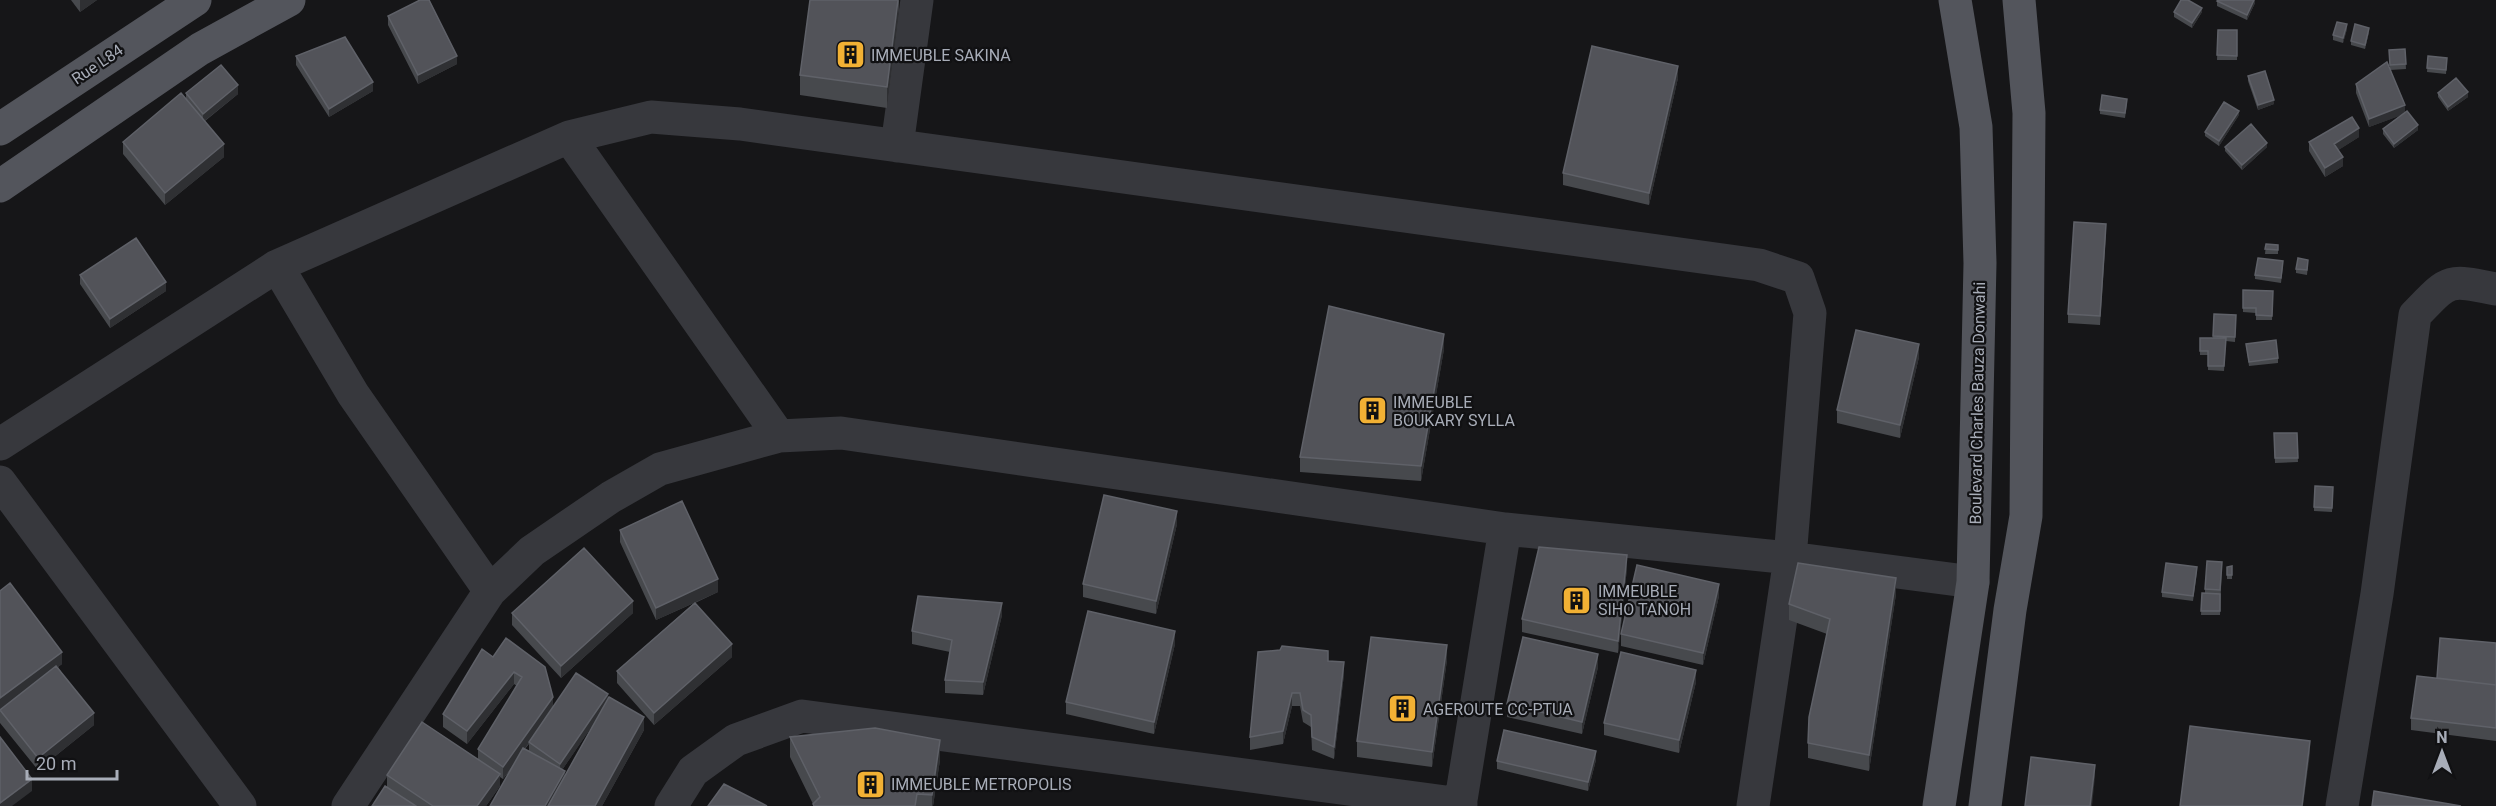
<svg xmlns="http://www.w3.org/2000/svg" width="2496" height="806" viewBox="0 0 2496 806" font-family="Roboto,sans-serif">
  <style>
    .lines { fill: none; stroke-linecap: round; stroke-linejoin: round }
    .minor { stroke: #37383d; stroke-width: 33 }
    .major { stroke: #53555c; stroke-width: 33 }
    .wall { fill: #47494d; fill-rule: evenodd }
    .shaded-wall { fill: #2f3033 }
    .building { fill: #525359; stroke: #5f6168; stroke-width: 1.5 }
    .labels { text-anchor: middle; stroke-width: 4.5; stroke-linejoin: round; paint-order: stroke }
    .poi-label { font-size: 16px; fill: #a8adb8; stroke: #111113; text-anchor: start }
    .street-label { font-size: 16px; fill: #a8adb8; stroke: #111113 }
  </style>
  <rect width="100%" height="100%" fill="#161618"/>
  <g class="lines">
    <path class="minor" d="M569,137L779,436
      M897,146L917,0
      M277,266L353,394L490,591
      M0,444L277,266L569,137L651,117L740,124L1759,265L1798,278L1810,313L1790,558L1753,806
      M0,482L240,806
      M348,806L490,591L532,551L611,497L660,469L779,436L841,433L1505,529L1790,558L1973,582
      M671,806L693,771L736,740L802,716L1461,804
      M1460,806L1505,529
      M2342,806L2377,594L2415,315C2450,279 2446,279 2496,289"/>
    <path class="major" d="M0,129L195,0
      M0,186L200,49L289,0
      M1939,806L1973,582L1980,263L1976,127L1955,0
      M1985,806L2010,610L2026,516L2029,113L2019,0"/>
  </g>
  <path class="wall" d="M71,0H97L80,12Z
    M899,0V14L887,108L800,95V75Z
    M2255,0V3L2247,20L2217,6V1Z
    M2174,12H2202L2192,28L2174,17Z
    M388,16L457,64L418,84L388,25Z
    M2347,29L2343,43L2333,40V35Z
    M2218,30H2237V60H2217Z
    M2369,32L2365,49L2351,45V41Z
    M2405,49L2406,69L2390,70L2405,112L2418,130L2394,148L2383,134V129L2401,115L2369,127L2356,93V84L2390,68L2389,50Z
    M296,56L373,91L329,117L296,65Z
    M2428,56L2447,58L2446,74L2427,72Z
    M2248,76L2274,104L2258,110L2248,81Z
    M1678,78L1649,205L1563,185V173Z
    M186,93L238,94L205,121L224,157L165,205L123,154V142L186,99Z
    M2438,93L2468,97L2448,111L2438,97Z
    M2127,103L2125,118L2100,114V110Z
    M2239,115L2219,146L2205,136V132Z
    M2359,137L2338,150L2343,166L2325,177L2309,151V142Z
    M2225,147H2267L2242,170L2225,151Z
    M2106,233L2100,325L2068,323V314Z
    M2266,244L2278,245V254H2265Z
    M2308,264L2307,275L2296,273V269Z
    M2283,266L2281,283L2255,279V275Z
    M80,275L166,291L110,328L80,284Z
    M2243,290L2273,291L2272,320H2256V313L2243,312Z
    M2214,314L2236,315L2235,342L2226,341L2224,371L2208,370V355H2200V338H2213Z
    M2246,344L2278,358V363L2249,366Z
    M1444,349L1421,481L1300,472V457Z
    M1919,357L1900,438L1837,423V410Z
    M2274,433H2297L2298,462L2275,463Z
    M2333,487L2332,512L2314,511V507Z
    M1177,524L1156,614L1083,597V584Z
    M620,530L718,592L695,603L732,657L654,725L617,683V671L694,603L656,620L620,542Z
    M2222,562L2220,615H2201L2202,593H2205V589Z
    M2232,566V579H2227V567Z
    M1627,568L1618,653L1522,632V619Z
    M2197,571L2193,601L2162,597V592Z
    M0,591L62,664L58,667L94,725L38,770L0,723Z
    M1896,594L1869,771L1808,758V743L1827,634L1789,620V604Z
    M1719,596L1703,665L1621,646V634Z
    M512,613H633L561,678L512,625Z
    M1002,615L983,695L945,693V680L950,652L912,644V631Z
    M506,638L553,707L608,698L644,730L602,806L512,768L503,779L500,777V786L486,806H372L387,787V775L478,759V749L517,686L514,684L467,744L443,727V714L493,657ZM594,723L565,776L562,770ZM529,744V751L525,749Z
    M2496,643V741L2411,730V718L2437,678Z
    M1175,644L1154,734L1066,714V702Z
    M1258,652L1328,661L1344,674L1334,759L1312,750L1311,727L1303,722L1300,706H1292L1283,744L1250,750V737Z
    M1447,660L1432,767L1357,757V741Z
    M1598,667L1582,734L1507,717V704Z
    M1696,682L1679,753L1604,735V723Z
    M790,737L940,760L933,806H813V804L790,757Z
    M1596,760L1588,791L1497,769V761Z"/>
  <path class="shaded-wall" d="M80,0H97L80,12Z
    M898,0L899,14L887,108V87Z
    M2254,0H2255V3L2247,20V15Z
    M2202,8V12L2192,28V23Z
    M2347,24V29L2343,43V38Z
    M2369,28V32L2365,49V45Z
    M457,56V64L418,84V75Z
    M1678,66V78L1649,205V193Z
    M373,82V91L329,117V109Z
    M238,85V94L203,122V114Z
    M2468,92V97L2448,111V107Z
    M2274,100V104L2258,110V105Z
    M2405,105V114L2369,127V119Z
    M2239,111V115L2219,146V141Z
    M2418,125V130L2394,148V144Z
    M2359,128V137L2334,153V144Z
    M2267,143V147L2242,170V165Z
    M224,144V157L165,205V193Z
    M2343,157V166L2325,177V168Z
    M166,282V291L110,328V319Z
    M1444,334V349L1421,481V466Z
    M1919,344V357L1900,438V425Z
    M1177,511V524L1156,614V601Z
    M1627,555V568L1618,653V641Z
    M1896,578V594L1869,771V755Z
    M718,579V592L656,620V608Z
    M1719,584V596L1703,665V653Z
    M633,601V613L561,678V666Z
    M1002,603V615L983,695V682Z
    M1175,631V644L1154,734V722Z
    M732,644V657L654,725V713Z
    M1447,645V660L1432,767V752Z
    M62,652V664L0,710V698Z
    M1598,654V667L1582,734V722Z
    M1344,662V674L1334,759V747Z
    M1696,670V682L1679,753V740Z
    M514,672V684L467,744V731Z
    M1292,693V706L1283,744V731Z
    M608,694V703L560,773V764Z
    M553,697V709L503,779V767Z
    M94,713V725L38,770V758Z
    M644,717V730L602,806H595Z
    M940,740V760L933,806H932V795Z
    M2310,741V754L2303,806H2302Z
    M1596,751V760L1588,791V782Z
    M2095,765V777L2092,806H2090Z
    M565,771V780L550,806H545Z
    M500,774V786L486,806H477Z
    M32,779V791L12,806H0V803Z"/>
  <path class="building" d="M420,0H429L457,56L418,75L388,16Z
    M810,0H898L887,87L800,75Z
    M2181,0H2188L2202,8L2192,23L2174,12Z
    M2218,0H2254L2247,15L2217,1Z
    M2337,22L2347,24L2343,38L2333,35Z
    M2355,24L2369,28L2365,45L2351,41Z
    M2218,30H2237V56L2217,55Z
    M345,37L373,82L329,109L296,56Z
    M1592,46L1678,66L1649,193L1563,173Z
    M2405,49L2406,64L2390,65L2389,50Z
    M2428,56L2447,58L2446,70L2427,68Z
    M2387,62L2405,105L2369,119L2356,84Z
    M221,65L238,85L203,114L186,93Z
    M2265,71L2274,100L2258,105L2248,76Z
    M2456,78L2468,92L2448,107L2438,93Z
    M181,93L224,144L165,193L123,142Z
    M2102,95L2127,99L2125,113L2100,110Z
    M2224,102L2239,111L2219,141L2205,132Z
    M2407,111L2418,125L2394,144L2383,129Z
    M2352,117L2359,128L2334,144L2343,157L2325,168L2309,142Z
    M2251,124L2267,143L2242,165L2225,147Z
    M2074,222L2106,224L2100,316L2068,314Z
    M136,238L166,282L110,319L80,275Z
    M2266,244L2278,245V250L2265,249Z
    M2258,258L2283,261L2281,278L2255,275Z
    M2298,258L2308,260L2307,270L2296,269Z
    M2243,290L2273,291L2272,316L2256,315V308H2243Z
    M1329,306L1444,334L1421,466L1300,457Z
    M2214,314L2236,315L2235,337L2213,336Z
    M1856,330L1919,344L1900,425L1837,410Z
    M2200,338H2226L2224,366H2208V351H2200Z
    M2276,340L2278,358L2249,362L2246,344Z
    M2274,433H2297L2298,458H2275Z
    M2315,486L2333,487L2332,508L2314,507Z
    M1104,495L1177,511L1156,601L1083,584Z
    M682,501L718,579L656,608L620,530Z
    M1539,547L1627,555L1618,641L1522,619Z
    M584,548L633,601L561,666L512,613Z
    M2207,561L2222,562L2220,590L2205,589Z
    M1798,563L1896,578L1869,755L1808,743L1809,717L1830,619L1789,604Z
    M2166,563L2197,567L2193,596L2162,592Z
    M1637,565L1719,584L1703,653L1621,634Z
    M2232,566V575H2227V567Z
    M10,583L62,652L0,698V591Z
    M2202,593L2220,594V611H2201Z
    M918,596L1002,603L983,682L945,680L952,640L912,631Z
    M695,603L732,644L654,713L617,671Z
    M1088,611L1175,631L1154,722L1066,702Z
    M1371,637L1447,645L1432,752L1357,741Z
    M1523,637L1598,654L1582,722L1507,704Z
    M506,638L545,667L553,697L503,767L478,749L522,677L514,672L467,731L443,714L482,649L493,657Z
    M2440,638L2496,643V685L2437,678Z
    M1282,646L1328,651V661L1344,662L1334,747L1312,737L1311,715L1303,710L1300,693H1292L1283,731L1250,737L1258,652L1280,650Z
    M1621,652L1696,670L1679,740L1604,723Z
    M56,666L94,713L38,758L0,710Z
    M576,673L608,694L560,764L529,742Z
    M2417,676L2496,685V728L2411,718Z
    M609,697L644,717L595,806H548Z
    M422,722L500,774L477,806H433L387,775Z
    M2190,726L2310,741L2302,806H2180Z
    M875,728L940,740L932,795L917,794L915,806H814L813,804L820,797L790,737Z
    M1504,730L1596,751L1588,782L1497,761Z
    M0,737L32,779L0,803Z
    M523,748L565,771L545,806H490Z
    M2031,757L2095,765L2090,806H2025Z
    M724,784L767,806H708Z
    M385,786L416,806H372Z
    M2374,791L2461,806H2372Z"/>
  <defs>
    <symbol id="building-square" viewBox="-11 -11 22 22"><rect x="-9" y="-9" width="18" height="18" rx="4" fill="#f2b134" stroke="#111113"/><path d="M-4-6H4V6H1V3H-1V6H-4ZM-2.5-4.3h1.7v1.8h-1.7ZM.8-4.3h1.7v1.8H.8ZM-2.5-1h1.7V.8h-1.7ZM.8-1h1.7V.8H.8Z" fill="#111"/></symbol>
  </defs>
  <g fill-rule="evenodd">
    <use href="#building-square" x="834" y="38" width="33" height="33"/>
    <use href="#building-square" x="1356" y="394" width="33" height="33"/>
    <use href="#building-square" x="1560" y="584" width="33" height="33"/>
    <use href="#building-square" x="1386" y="692" width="33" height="33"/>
    <use href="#building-square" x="854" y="768" width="33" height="33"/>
  </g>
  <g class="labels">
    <g class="poi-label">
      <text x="871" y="61">IMMEUBLE SAKINA</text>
      <text x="1393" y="408">IMMEUBLE<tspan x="1393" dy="18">BOUKARY SYLLA</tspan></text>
      <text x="1598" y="597">IMMEUBLE<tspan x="1598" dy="18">SIHO TANOH</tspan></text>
      <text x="1423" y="715">AGEROUTE CC-PTUA</text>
      <text x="891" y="790">IMMEUBLE METROPOLIS</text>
    </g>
    <g class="street-label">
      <text transform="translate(97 64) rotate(-34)" y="6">Rue L84</text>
      <text transform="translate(1977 403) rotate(-89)" y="6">Boulevard Charles Bauza Donwahi</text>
    </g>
  </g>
  <g transform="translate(2442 752)" stroke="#111113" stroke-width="4.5" paint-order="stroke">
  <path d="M0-4.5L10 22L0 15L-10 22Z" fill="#a8adb8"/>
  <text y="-9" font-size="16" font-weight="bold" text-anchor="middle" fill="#a8adb8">N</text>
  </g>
  <path d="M27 770v9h90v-9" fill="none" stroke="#a8adb8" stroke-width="3"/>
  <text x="36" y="770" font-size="18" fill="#a8adb8" stroke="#111113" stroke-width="4.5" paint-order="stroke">20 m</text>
</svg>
